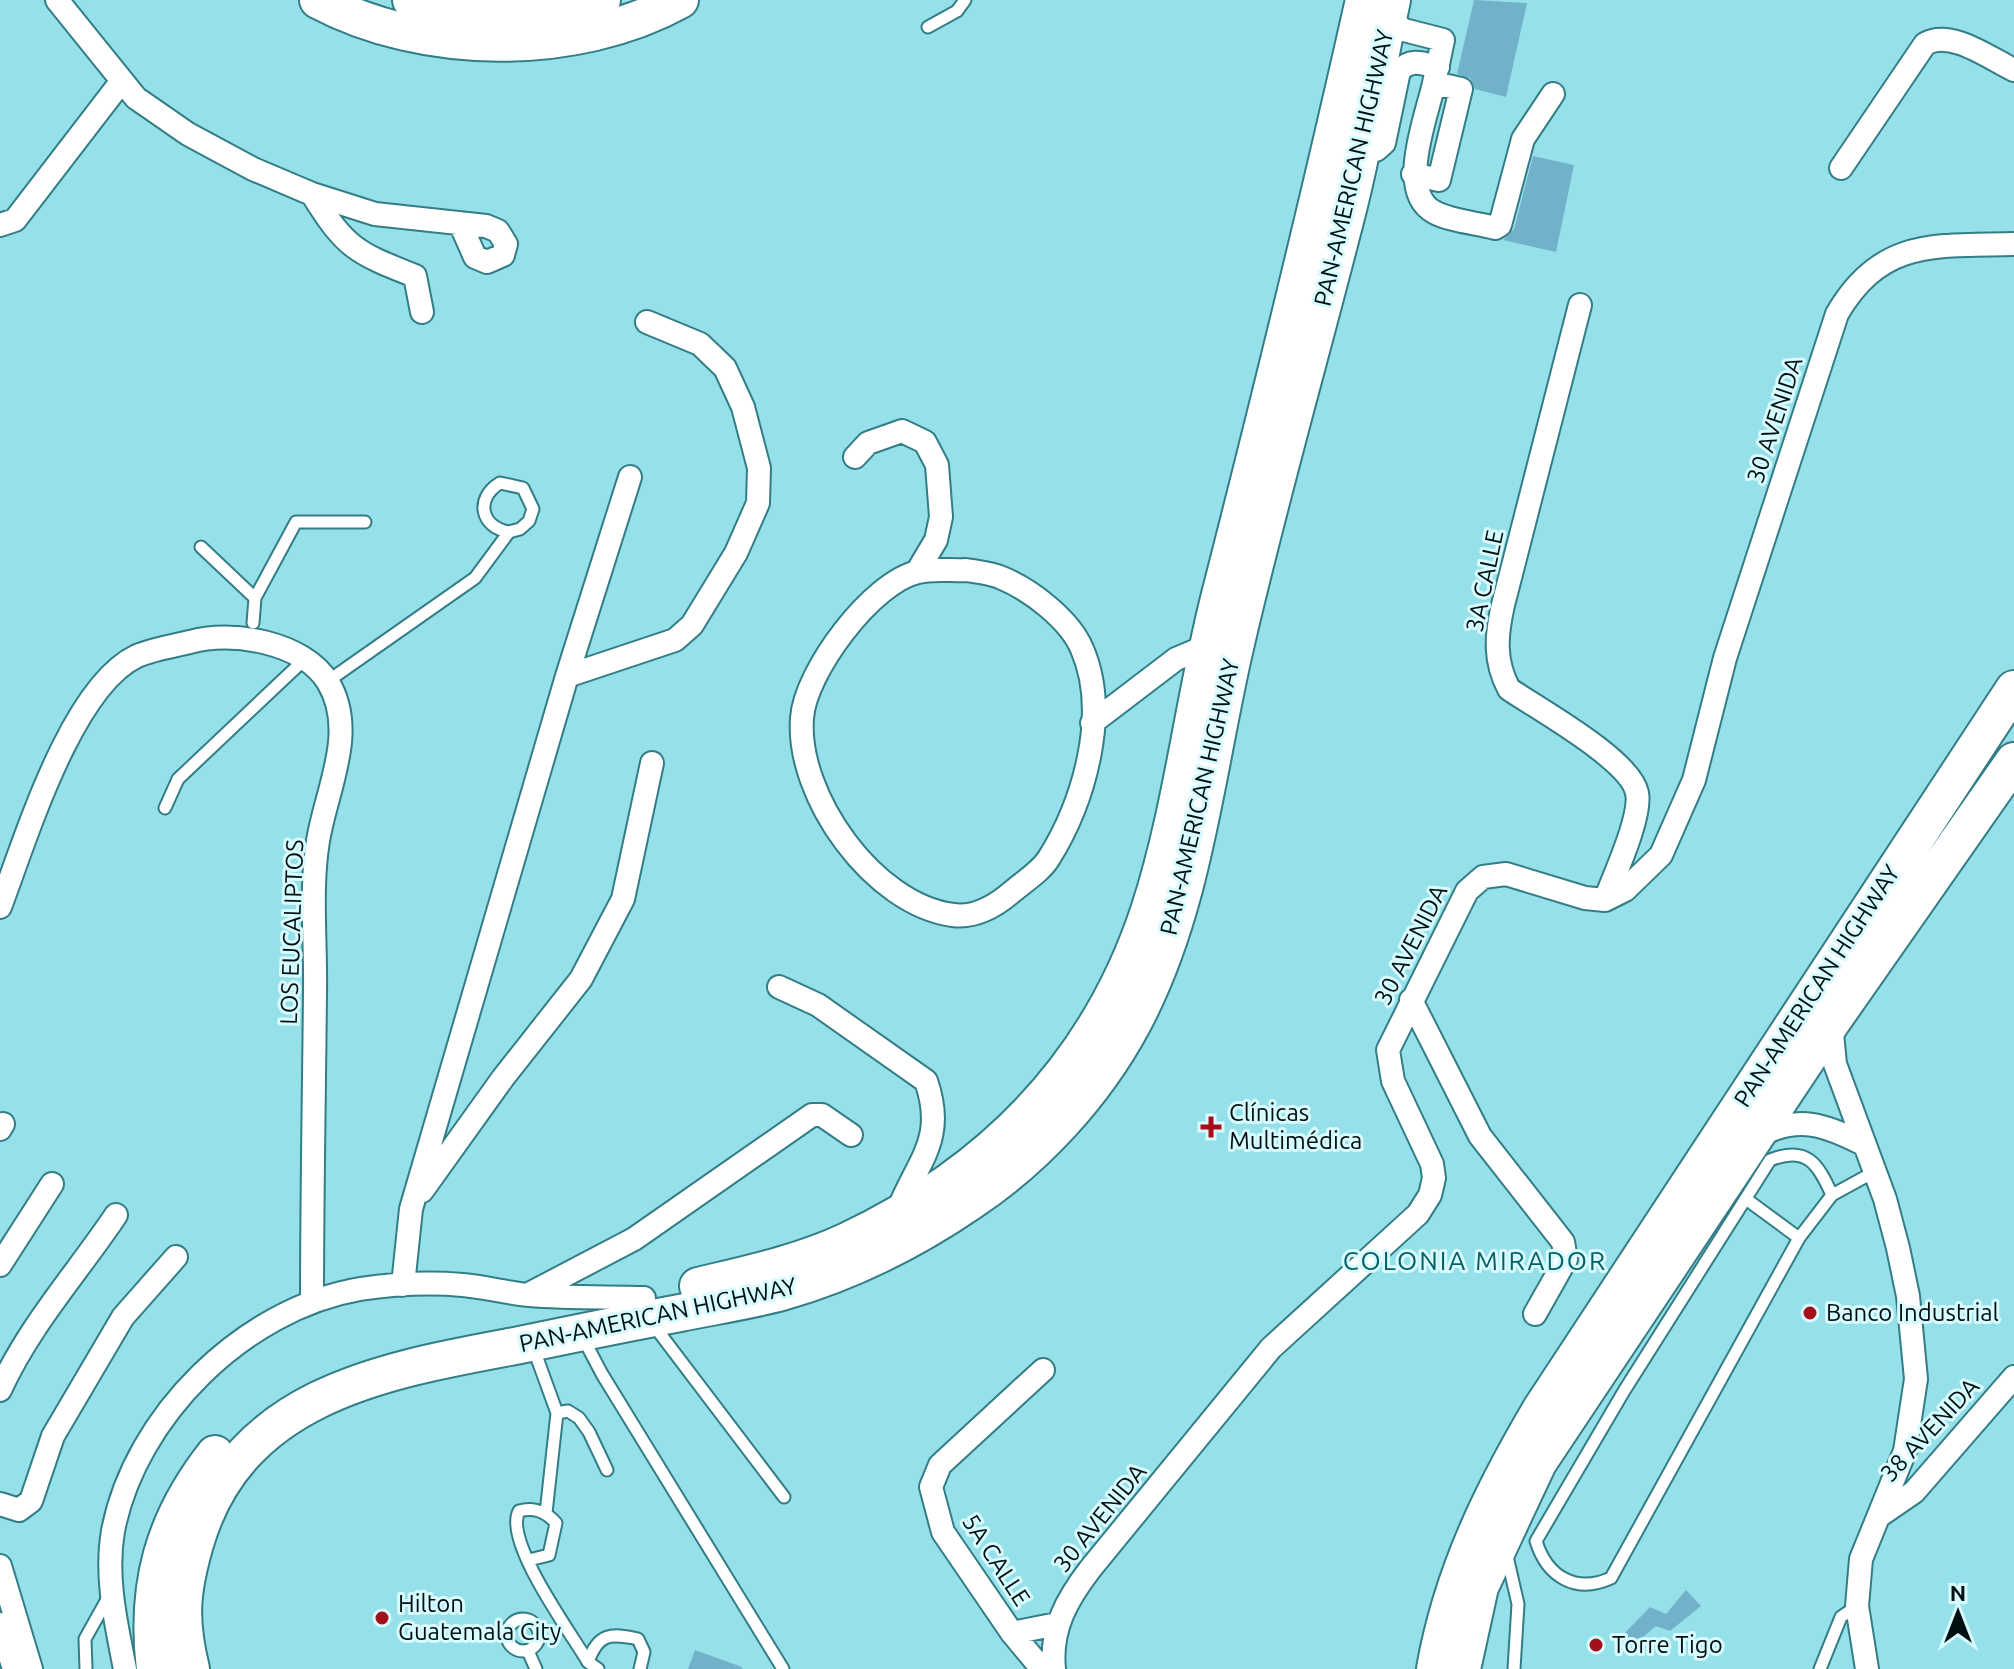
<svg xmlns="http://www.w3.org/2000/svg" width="2014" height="1669" viewBox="0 0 2014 1669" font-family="Ubuntu,sans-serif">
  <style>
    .building { fill: #72b1ca }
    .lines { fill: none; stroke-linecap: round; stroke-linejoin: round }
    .service-casing { stroke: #327d86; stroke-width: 15 }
    .minor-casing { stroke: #327d86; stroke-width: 26 }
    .trunk-casing { stroke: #327d86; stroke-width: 40 }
    .service { stroke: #fff; stroke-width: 11 }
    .minor { stroke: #fff; stroke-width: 22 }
    .trunk { stroke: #fff; stroke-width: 36 }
    .poi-dot { fill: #a50e1b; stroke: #d7fbff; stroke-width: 3 }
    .labels { text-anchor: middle; stroke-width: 6; stroke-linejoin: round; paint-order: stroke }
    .street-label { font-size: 24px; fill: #000f12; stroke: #d7fbff }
    .poi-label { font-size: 24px; fill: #000f12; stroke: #d7fbff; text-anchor: start }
    .neighbourhood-label { font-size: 26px; letter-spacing: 2px; fill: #035e66; stroke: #d7fbff }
  </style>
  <rect width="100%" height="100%" fill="#96e1e9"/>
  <path class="building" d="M1474,0L1527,3L1506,97L1475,89L1470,78L1457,74Z
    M1533,156L1574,165L1556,252L1503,240L1514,229Z
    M1686,1590L1701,1606L1670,1631L1656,1626L1637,1642L1621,1637L1650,1607L1666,1614Z
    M695,1650L742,1667V1669H688Z"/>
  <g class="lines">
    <defs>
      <path id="service" d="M928,27L957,11L965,0
        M201,547L255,598
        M253,623L255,598L296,522H365
        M328,681L475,578L509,532L520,529L529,521L533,509L523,488L500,483C475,498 480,527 509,532
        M165,808L178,779L305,659
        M1832,1195C1818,1164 1807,1145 1770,1160L1624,1391L1536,1541C1547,1577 1576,1594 1611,1578L1799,1238L1832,1195L1874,1172
        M1746,1199L1799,1238
        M652,1323L784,1497
        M583,1338L602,1374L783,1669
        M533,1347L557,1413L546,1513
        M557,1413L568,1411L579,1418L589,1432L607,1470
        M1506,1552L1518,1604L1514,1669
        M529,1560L549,1555L556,1523C545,1511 534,1507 519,1511C503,1541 571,1633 588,1662
        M507 1635a16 16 0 1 1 32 0a16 16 0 1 1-32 0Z
        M528,1651L536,1669
        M86,1669L85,1639L109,1596
        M598,1669L588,1662C598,1633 611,1633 638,1639L644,1652L640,1669
        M1820,1669L1841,1617L1857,1606"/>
      <path id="minor" d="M57,0L136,98L188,134L253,169L312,194L375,214L486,226L498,231L506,244L503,255L487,262L475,257L460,223
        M1388,19L1404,30L1443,40L1434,83L1461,89L1439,180L1413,174
        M1434,83C1427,116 1396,191 1434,212C1450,221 1477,223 1495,228L1500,225L1523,139L1553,94
        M1362,148L1376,150L1384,143L1399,71C1411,58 1422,63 1438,67
        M1841,168L1925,44C1951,29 1989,58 2014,70
        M312,194C346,249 357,253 415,276L422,312
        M0,225L15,220L121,82
        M1580,305L1503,605C1496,636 1494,661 1509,689C1538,709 1631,760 1637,793C1642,816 1614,876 1605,900
        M855,457L868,443L902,431L925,442L937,465L941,517L936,540L917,572
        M966,570C978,572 991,573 1002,578C1031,590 1070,620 1082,649C1110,713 1084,802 1049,858C1041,871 1025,881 1013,891C997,905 975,918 953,915C874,905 796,796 802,718C805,672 872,582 918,572C933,568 951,571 966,570Z
        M567,676L675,640L692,625L736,553L758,503L759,468L743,407L725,368L700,344L647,322
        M1092,723L1176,659L1207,646
        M0,907C25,841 71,687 137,656C153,649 173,646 190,642C232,630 303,642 328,682C358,732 326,790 318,841C310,889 316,943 315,992C314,1095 312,1199 312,1302
        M779,987L818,1005L926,1081C947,1141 916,1162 897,1213
        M1411,1000L1480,1136L1563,1242L1566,1259L1535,1314
        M1831,1023L1835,1064L1885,1199L1898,1248L1908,1296L1916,1379L1905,1451L1861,1559L1857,1606L1867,1669
        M0,1129L3,1124
        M1760,1135C1799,1115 1826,1125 1863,1144
        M422,1191L503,1078L581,979L623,899L652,763
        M0,1265L52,1184
        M403,1285L411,1209L567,676L630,477
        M531,1293L634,1239L812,1115H822L851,1135
        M0,1390C29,1326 77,1273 116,1215
        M0,1504L19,1510L31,1501L53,1436L123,1317L176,1257
        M1882,1514L1914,1492L2014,1377
        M0,1566L31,1669
        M0,1624L14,1669
        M1012,1633L1057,1624
        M125,1669C116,1623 105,1577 113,1531C135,1416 244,1309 360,1289C393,1284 429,1282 463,1285C485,1287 507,1293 529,1295C567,1298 606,1297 644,1298
        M1042,1669L1012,1633L943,1532L931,1487L940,1465L1043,1370
        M1054,1669C1050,1629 1067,1599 1091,1568L1271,1348L1418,1214L1430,1195L1434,1178L1432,1164L1393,1081L1388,1050L1467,891L1483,877L1506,874L1585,898L1605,900L1625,890L1661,855L1694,780L1725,658L1837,314C1881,238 1936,246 2014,244"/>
      <path id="trunk" d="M318,0C423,56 575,58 680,0
        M411,0C469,18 543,17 602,0
        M698,1286C748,1274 800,1263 847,1241C993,1172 1098,1065 1149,911C1182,810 1193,702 1219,599C1270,400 1319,201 1364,0
        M155,1669C145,1586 163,1520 215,1454
        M191,1669C179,1620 181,1592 195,1544C238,1393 387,1370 520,1345C573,1334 626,1323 680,1313C714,1306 749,1301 782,1292C848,1273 913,1241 970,1202C1036,1158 1095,1094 1133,1023C1195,907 1206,770 1236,643C1270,496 1312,351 1349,205C1366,137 1377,68 1392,0
        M1435,1669C1452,1573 1492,1492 1541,1409L2014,689
        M1462,1669L1480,1587L1538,1463L1831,1023L2014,761"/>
    </defs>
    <use href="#service" class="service-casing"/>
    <use href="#minor" class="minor-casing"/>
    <use href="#trunk" class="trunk-casing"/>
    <use href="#service" class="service"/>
    <use href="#minor" class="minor"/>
    <use href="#trunk" class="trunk"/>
  </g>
  <g class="poi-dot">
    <path d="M1207 1115h8v8h8v8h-8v8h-8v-8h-8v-8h8z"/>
    <circle cx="1810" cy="1313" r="8"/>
    <circle cx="382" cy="1618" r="8"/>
    <circle cx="1596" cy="1645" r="8"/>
  </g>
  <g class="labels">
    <g class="street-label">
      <text transform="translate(1354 168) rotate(-77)" y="8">PAN-AMERICAN HIGHWAY</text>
      <text transform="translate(1775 420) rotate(-72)" y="8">30 AVENIDA</text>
      <text transform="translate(1485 581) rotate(-78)" y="8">3A CALLE</text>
      <text transform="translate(1200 797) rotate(-77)" y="8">PAN-AMERICAN HIGHWAY</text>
      <text transform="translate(292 932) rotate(-88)" y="8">LOS EUCALIPTOS</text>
      <text transform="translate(1411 945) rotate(-63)" y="8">30 AVENIDA</text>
      <text transform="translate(1817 986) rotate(-57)" y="8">PAN-AMERICAN HIGHWAY</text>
      <text transform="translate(658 1315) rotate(-12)" y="8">PAN-AMERICAN HIGHWAY</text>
      <text transform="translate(1930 1430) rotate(-47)" y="8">38 AVENIDA</text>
      <text transform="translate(1100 1518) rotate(-51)" y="8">30 AVENIDA</text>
      <text transform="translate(996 1560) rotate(57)" y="8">5A CALLE</text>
    </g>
    <g class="poi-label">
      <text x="1229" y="1121">Clínicas<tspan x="1229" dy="28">Multimédica</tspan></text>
      <text x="1826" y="1321">Banco Industrial</text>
      <text x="398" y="1612">Hilton<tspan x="398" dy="28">Guatemala City</tspan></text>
      <text x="1612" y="1653">Torre Tigo</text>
    </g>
    <g class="neighbourhood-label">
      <text x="1475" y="1270">COLONIA MIRADOR</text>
    </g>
  </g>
  <g transform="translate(1958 1613)" stroke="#d7fbff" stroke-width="6" paint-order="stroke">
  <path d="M0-6L14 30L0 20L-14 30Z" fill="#000f12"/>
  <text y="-12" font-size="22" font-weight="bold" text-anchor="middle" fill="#000f12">N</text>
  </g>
</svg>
